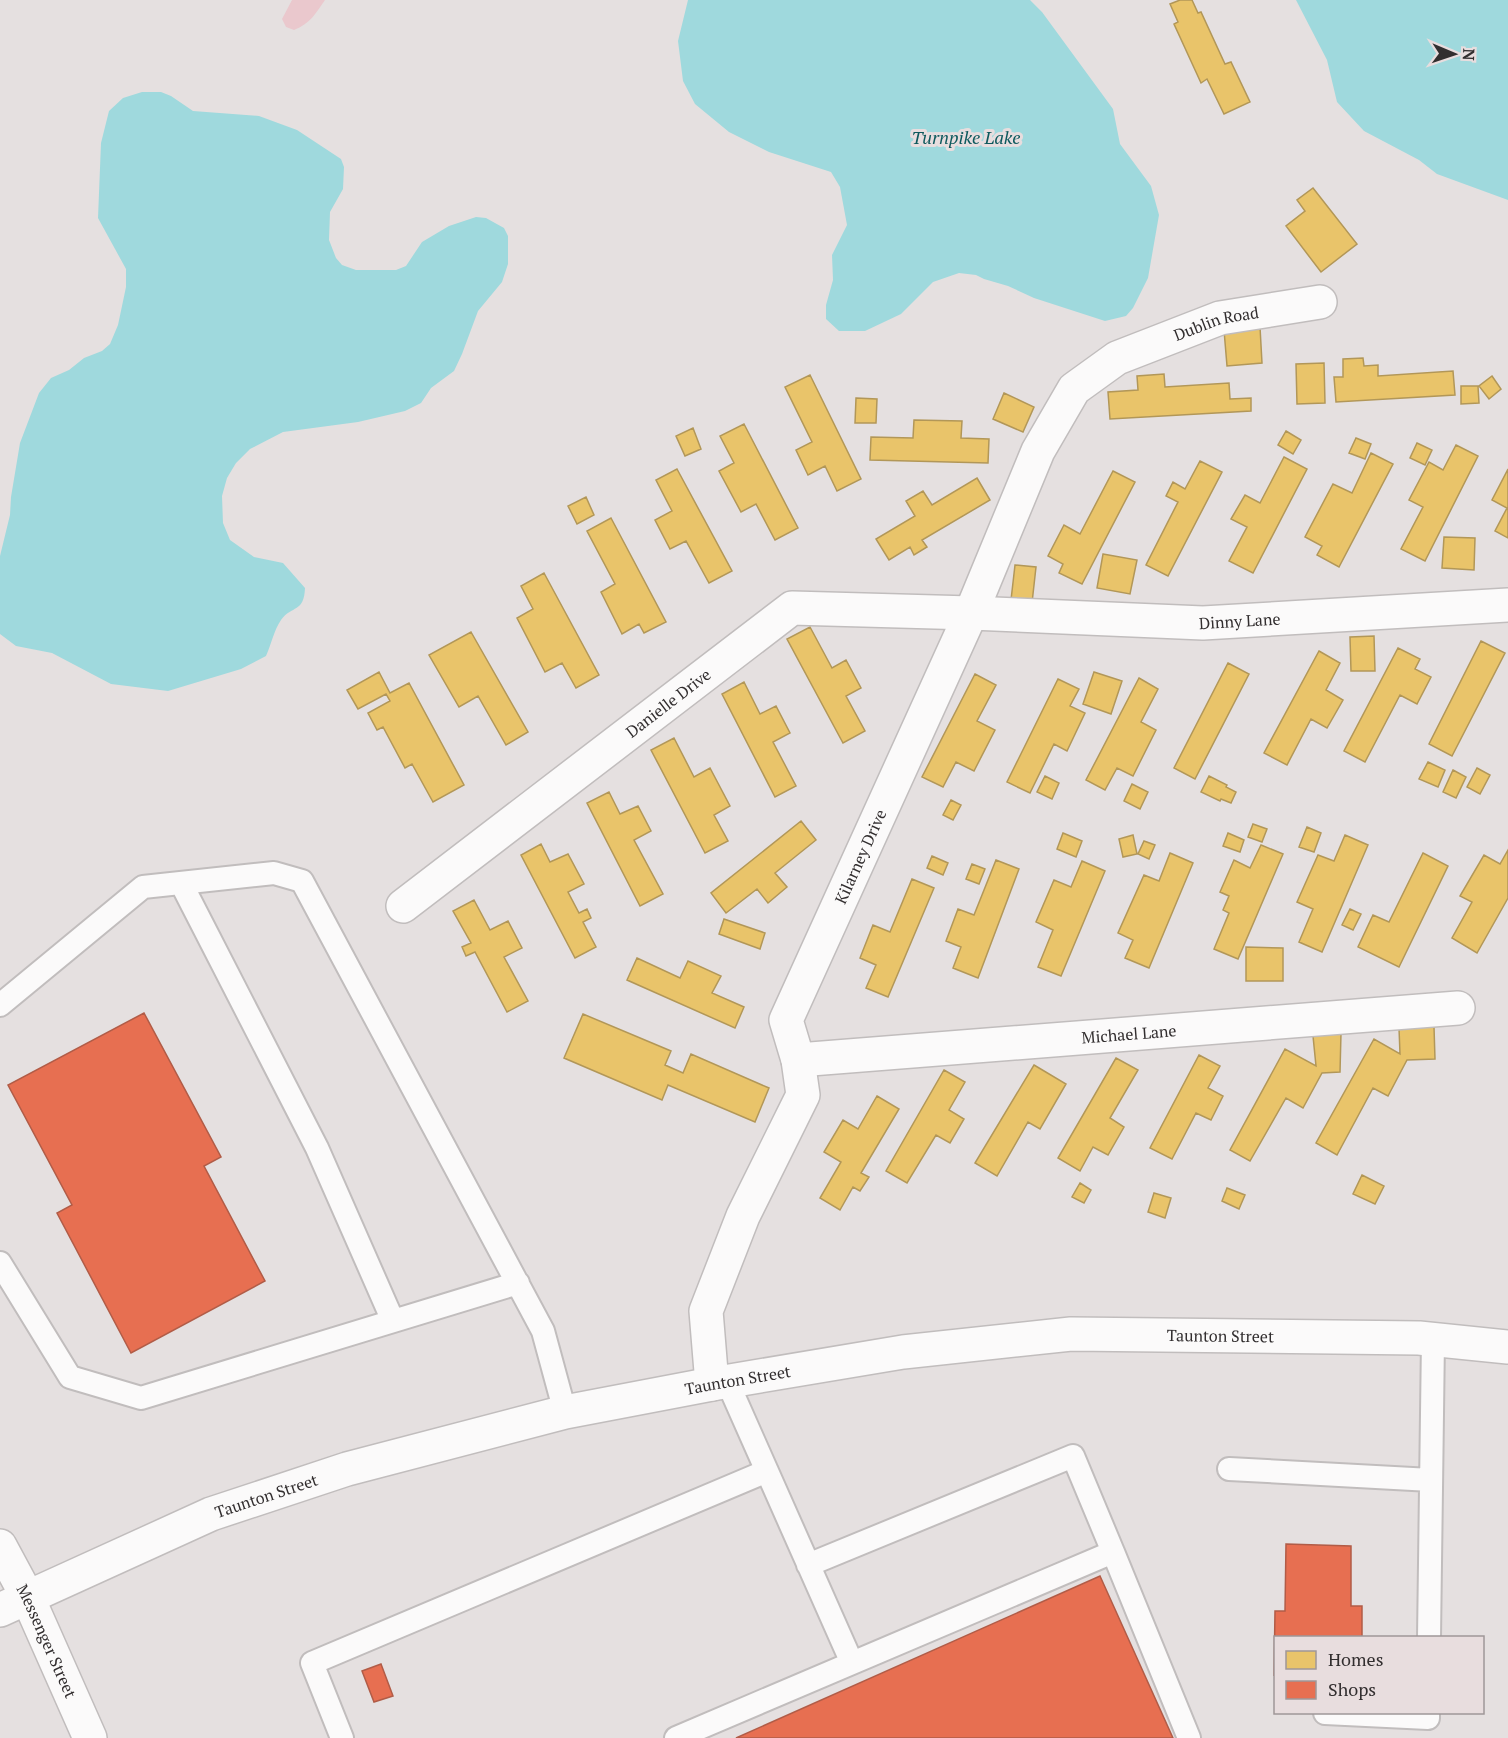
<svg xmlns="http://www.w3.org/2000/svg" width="1508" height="1738" viewBox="0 0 1508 1738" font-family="'PT Serif',serif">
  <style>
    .green { fill: #eac8cd }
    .water { fill: #9fd9dd }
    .homes { fill: #e9c46a; stroke: #b29758; stroke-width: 1.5 }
    .shops { fill: #e76f51; stroke: #b15c47; stroke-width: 1.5 }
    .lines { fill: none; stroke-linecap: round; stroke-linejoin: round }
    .service-casing { stroke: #c1bdbd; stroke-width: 26 }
    .minor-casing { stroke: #c1bdbd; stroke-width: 36 }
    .secondary-casing { stroke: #c1bdbd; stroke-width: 36 }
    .service { stroke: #fbfafa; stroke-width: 22 }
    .minor { stroke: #fbfafa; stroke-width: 33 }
    .secondary { stroke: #fbfafa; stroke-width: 33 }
    .labels { text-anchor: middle; stroke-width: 6; stroke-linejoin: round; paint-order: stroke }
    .street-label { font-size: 16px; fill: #322e2f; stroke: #e8ddde }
    .water-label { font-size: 18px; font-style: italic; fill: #0d595d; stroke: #e8ddde }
  </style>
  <rect width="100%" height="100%" fill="#e5e0e0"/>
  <path class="green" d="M292,0H325C316,13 310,24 294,30L286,27L282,19Z"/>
  <path class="water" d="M688,0H1030L1042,12L1113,109L1120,144L1151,186L1159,215L1148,278L1133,308L1126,316L1105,321L1034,298L1008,286L984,279L976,275L959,273L933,282L901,314L865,331H839L826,319V305L833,280L832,255L847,225L840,187L831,172L769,152L729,132L695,104L683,81L678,41Z
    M1296,0H1508V200L1437,174L1419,160L1364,131L1337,102L1327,60Z
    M142,92H161L171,96L193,111L259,116L297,130L341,159L344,167L343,189L330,212L329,240L336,258L342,265L356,270H396L406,266L422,242L449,226L476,217L486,218L504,228L508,236V264L502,282L478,311L462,354L454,371L431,388L421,403L405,411L358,422L283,432L250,449L236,463L227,478L222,496L223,523L230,540L254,557L283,563L305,588C304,613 292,605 281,620C274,630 271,645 266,656L241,669L168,691L111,684L52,653L16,646L0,634V556L10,515L11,497L20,443L39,393L51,378L69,370L84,358L102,351L110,344L118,325L126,287V269L98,218L101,143L109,111L123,98Z"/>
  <path class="homes" d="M1180,0H1192L1198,13L1201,12L1225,64L1231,62L1250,102L1224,114L1207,79L1201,83L1174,24L1178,22L1170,4Z
    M1313,188L1357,244L1321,272L1286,226L1305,211L1297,200Z
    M1260,327L1262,363L1227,366L1224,330Z
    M1363,358L1364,366L1378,365V376L1453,371L1455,395L1336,402L1334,377H1343V359Z
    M1324,363L1325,403L1297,404L1296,364Z
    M1164,374L1165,387L1229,383L1230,399L1251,398V411L1110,419L1108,392L1138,390L1137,376Z
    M810,375L861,479L837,491L825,466L808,475L796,450L812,442L785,387Z
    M1492,376L1501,389L1489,399L1479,386Z
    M1461,386H1478L1479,403L1461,404Z
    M1004,393L1034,407L1023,432L993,419Z
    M856,398L877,399L876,423H855Z
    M914,420L962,421L961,438L989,439L988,463L870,460L871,437L913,438Z
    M744,424L798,528L775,540L756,504L741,512L719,471L734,463L720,436Z
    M693,428L701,449L685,456L676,436Z
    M1286,431L1301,440L1293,454L1278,445Z
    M1356,438L1371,444L1365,459L1349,453Z
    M1417,443L1432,450L1425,465L1410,458Z
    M1456,445L1478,456L1425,561L1401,549L1423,507L1409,500L1429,462L1443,470Z
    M1371,453L1393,464L1339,567L1317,555L1322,546L1305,537L1333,484L1352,493Z
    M1284,457L1307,469L1253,573L1229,561L1247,527L1231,519L1245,495L1260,503Z
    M1200,461L1222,472L1168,576L1146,565L1178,502L1166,496L1173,482L1185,489Z
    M677,469L732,571L709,583L686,541L670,549L655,520L672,511L656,480Z
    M1508,469V538L1495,531L1507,508L1492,500Z
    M1113,471L1135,482L1082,584L1059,573L1063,564L1048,556L1064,525L1080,534Z
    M977,478L990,500L922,540L927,547L914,555L910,547L889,560L876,539L915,516L906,501L923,491L932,505Z
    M586,497L594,515L577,524L568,506Z
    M611,518L666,622L644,633L639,624L622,634L601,592L615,584L587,531Z
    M1444,537L1475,538L1474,570L1442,568Z
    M1103,554L1137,560L1130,594L1097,588Z
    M1015,565L1036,567L1032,603L1011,600Z
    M544,573L599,675L576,688L562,663L545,672L517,618L533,609L521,586Z
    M810,627L832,668L846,660L861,688L846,696L865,731L843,743L787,639Z
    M471,632L528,732L506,745L478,696L459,707L429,655Z
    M1374,636L1375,671H1351L1350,637Z
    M1481,641L1505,653L1452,756L1429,744Z
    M1398,648L1420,659L1415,669L1431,677L1417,704L1400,695L1365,762L1344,751Z
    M1319,651L1340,663L1326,690L1343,700L1327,728L1311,719L1287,765L1264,753Z
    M1228,663L1249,674L1195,779L1174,768Z
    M379,672L390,693L409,683L464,785L433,802L412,764L405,768L383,727L377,730L368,713L390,701L386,694L358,709L347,690Z
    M1094,672L1122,681L1111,714L1083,704Z
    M975,674L996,685L977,721L995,730L974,771L956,762L943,787L922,777Z
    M1139,678L1158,689L1141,722L1156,730L1133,776L1117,768L1105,790L1086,780Z
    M1058,679L1079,689L1070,706L1085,713L1067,751L1054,744L1030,793L1007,782Z
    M744,682L760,714L776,706L790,733L773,742L796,786L775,797L722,694Z
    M674,738L694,777L710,768L730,806L714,815L728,841L705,853L651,750Z
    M1428,762L1445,770L1438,787L1419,779Z
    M1477,768L1490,775L1480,794L1467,787Z
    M1453,770L1466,777L1456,798L1443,792Z
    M1045,776L1059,783L1052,799L1037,792Z
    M1209,776L1227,785L1226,787L1236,792L1231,803L1221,799L1220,801L1201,792Z
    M1132,784L1148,792L1140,809L1124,801Z
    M609,792L620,814L638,806L651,831L634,840L663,894L640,906L587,803Z
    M951,800L961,805L953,820L943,815Z
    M801,821L816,840L775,873L787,887L768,903L757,889L726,913L711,893Z
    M1253,824L1267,829L1262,842L1248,837Z
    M1307,827L1321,833L1314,852L1299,847Z
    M1063,833L1082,841L1076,857L1057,849Z
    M1228,833L1244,840L1240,852L1223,846Z
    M1133,835L1137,854L1123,857L1119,839Z
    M1345,835L1368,845L1322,952L1299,942L1313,909L1297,902L1318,855L1334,861Z
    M1144,841L1155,845L1149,859L1138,854Z
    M541,844L550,862L568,854L584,884L568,892L579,913L587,909L591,918L583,922L596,947L575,958L521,855Z
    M1261,845L1283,854L1238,959L1214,949L1229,913L1223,910L1229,896L1220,892L1234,860L1250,868Z
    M1508,850V898L1477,953L1452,938L1472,902L1460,896L1484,855L1500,864Z
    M1170,853L1193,863L1149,968L1125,958L1133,940L1118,933L1144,875L1159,881Z
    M1423,853L1448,866L1399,967L1358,947L1373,915L1389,922Z
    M932,856L948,863L943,875L927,868Z
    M996,860L1019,869L978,978L953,968L961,947L946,941L958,909L974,915Z
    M1082,861L1105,871L1061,976L1038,967L1053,930L1036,922L1054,880L1071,887Z
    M972,864L985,869L979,884L966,879Z
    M912,879L934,888L888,997L866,988L876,965L860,958L873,925L890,932Z
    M474,900L490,930L508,921L522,948L504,957L528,1001L507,1012L475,952L466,956L462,947L471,943L453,911Z
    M1350,909L1361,914L1353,930L1342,925Z
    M724,919L765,933L760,949L719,934Z
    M1246,947L1283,948V981H1246Z
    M637,958L680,978L688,961L721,976L712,993L744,1007L735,1028L627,980Z
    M583,1014L671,1051L665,1065L683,1073L691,1054L769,1088L755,1122L668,1085L662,1100L564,1058Z
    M1434,1027L1435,1059L1407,1060L1388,1096L1373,1088L1337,1155L1316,1143L1374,1039L1400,1054L1399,1028Z
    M1341,1033L1340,1072L1322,1073L1303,1108L1286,1098L1250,1161L1230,1150L1285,1049L1316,1066L1313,1036Z
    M1199,1055L1220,1066L1208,1088L1223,1096L1211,1120L1196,1113L1172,1159L1150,1148Z
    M1116,1058L1138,1070L1110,1118L1124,1127L1108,1155L1093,1147L1080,1171L1058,1158Z
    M1034,1065L1066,1084L1040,1129L1028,1122L997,1176L975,1163Z
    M944,1070L965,1082L949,1110L964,1119L950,1143L936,1135L907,1183L886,1171Z
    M877,1096L899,1109L861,1173L869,1177L860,1191L853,1187L840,1210L820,1198L841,1162L824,1152L843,1120L858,1129Z
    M1362,1175L1384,1186L1375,1204L1353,1194Z
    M1080,1183L1091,1190L1084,1203L1072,1197Z
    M1227,1188L1245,1195L1239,1209L1222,1201Z
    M1154,1193L1171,1198L1165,1218L1148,1212Z"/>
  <path class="shops" d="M144,1013L221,1157L204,1166L265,1281L131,1353L57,1213L72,1205L8,1085Z
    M1286,1544L1351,1546V1606H1362V1638H1276L1274,1676L1275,1611H1285Z
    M1100,1576L1173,1738H736Z
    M381,1664L393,1696L374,1702L362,1671Z"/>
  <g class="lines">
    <defs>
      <path id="service" d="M181,883L317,1148L393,1321
        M0,1005L143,887L274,873L302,881L543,1331L565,1412
        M0,1263L70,1377L141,1398L518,1283
        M727,1381L852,1663
        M1229,1469L1431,1480
        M808,1565L1073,1456L1113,1552
        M1429,1638L1433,1339
        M1325,1713L1428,1718V1712
        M342,1738L312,1663L767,1471
        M676,1738L1113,1552L1189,1738"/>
      <g id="minor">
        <path id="s1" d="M403,906L792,608L971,613L1203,623L1508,605"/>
        <path id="s2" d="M798,1060L1458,1008"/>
        <path id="s3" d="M712,1384L706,1311L743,1216L803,1095L798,1060L786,1020L971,613L1038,451L1074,389L1117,358L1220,318L1320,302"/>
      </g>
      <g id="secondary">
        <path id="s4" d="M0,1546L28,1598L90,1738"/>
        <path id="s5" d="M0,1610L211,1514L347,1469L565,1412L712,1384L903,1352L1071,1334L1419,1338L1508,1347"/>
      </g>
    </defs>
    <use href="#service" class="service-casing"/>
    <use href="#minor" class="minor-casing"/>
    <use href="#secondary" class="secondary-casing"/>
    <use href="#service" class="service"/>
    <use href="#minor" class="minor"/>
    <use href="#secondary" class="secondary"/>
  </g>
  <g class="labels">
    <g class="street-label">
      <text dy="6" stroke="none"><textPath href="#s3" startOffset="1240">Dublin Road</textPath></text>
      <text dy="6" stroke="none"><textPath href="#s1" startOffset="938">Dinny Lane</textPath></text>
      <text dy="6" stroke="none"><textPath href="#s1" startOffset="334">Danielle Drive</textPath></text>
      <text dy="6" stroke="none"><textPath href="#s3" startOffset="567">Kilarney Drive</textPath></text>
      <text dy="6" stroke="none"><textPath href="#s2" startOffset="332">Michael Lane</textPath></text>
      <text dy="6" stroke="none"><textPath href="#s5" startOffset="1262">Taunton Street</textPath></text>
      <text dy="6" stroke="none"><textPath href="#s5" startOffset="776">Taunton Street</textPath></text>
      <text dy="6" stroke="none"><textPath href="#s5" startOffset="290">Taunton Street</textPath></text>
      <text dy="6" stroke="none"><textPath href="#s4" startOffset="106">Messenger Street</textPath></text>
    </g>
    <g class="water-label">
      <text x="966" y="144">Turnpike Lake</text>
    </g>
  </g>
  <rect x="1274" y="1636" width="210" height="78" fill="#e8ddde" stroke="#9f9798" stroke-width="1.5"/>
  <rect x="1286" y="1651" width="30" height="18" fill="#e9c46a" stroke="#9f9798" stroke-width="1.5"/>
  <text x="1328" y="1666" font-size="18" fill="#322e2f">Homes</text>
  <rect x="1286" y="1681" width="30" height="18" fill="#e76f51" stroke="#9f9798" stroke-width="1.5"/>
  <text x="1328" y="1696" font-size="18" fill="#322e2f">Shops</text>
  <g transform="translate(1454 54) rotate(92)" stroke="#e8ddde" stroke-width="4.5" paint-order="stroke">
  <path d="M0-4.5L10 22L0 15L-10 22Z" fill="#322e2f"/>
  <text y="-9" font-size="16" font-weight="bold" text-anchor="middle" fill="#322e2f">N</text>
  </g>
</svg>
